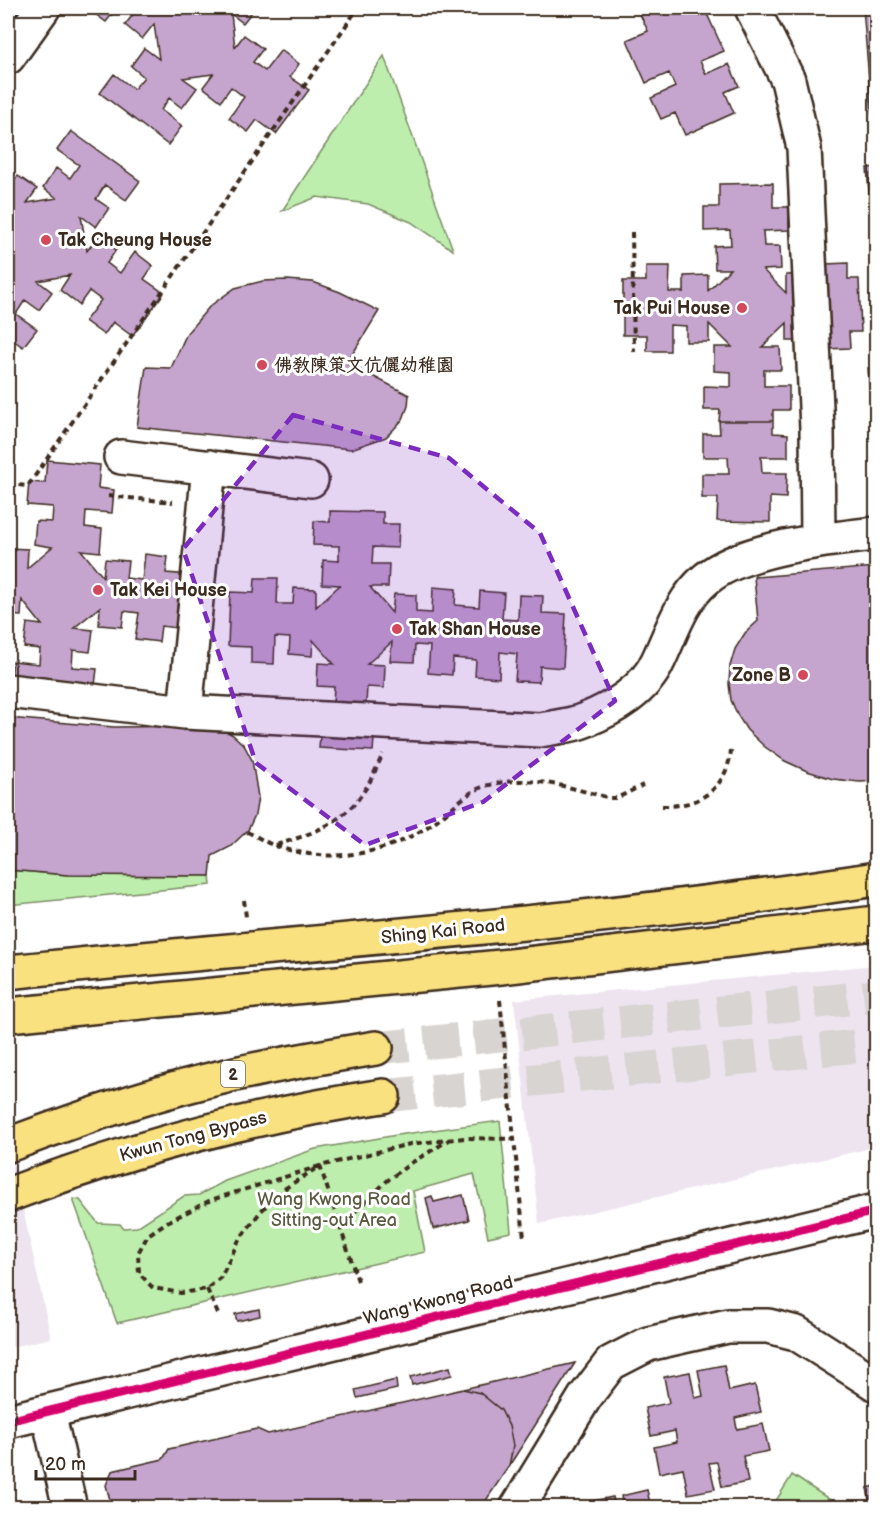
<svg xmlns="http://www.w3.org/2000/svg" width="884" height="1515" viewBox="0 0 884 1515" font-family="'Balsamiq Sans','LXGW WenKai TC',sans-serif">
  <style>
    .built { fill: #eee4f0 }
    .green { fill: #beeead; stroke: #7c8c66; stroke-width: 1.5 }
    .building { fill: #c5a4ce; stroke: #3b2a1e; stroke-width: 1.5 }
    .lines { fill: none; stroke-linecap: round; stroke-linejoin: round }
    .highway-tunnel { stroke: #d8d4d2; stroke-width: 33; stroke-dasharray: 33 16; stroke-linecap: butt }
    .minor-casing { stroke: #3b2a1e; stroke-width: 38 }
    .major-casing { stroke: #3b2a1e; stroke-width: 38 }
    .highway-casing { stroke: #3b2a1e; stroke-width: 38 }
    .path { stroke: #3b2a1e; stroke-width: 4; stroke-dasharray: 6 4.5; stroke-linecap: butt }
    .minor { stroke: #fff; stroke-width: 33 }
    .major { stroke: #fae180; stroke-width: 33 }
    .highway { stroke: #fae180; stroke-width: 33 }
    .cycleway-casing { stroke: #fff; stroke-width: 13 }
    .cycleway { stroke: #d6006c; stroke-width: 9 }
    .marked { fill: #7b2cbf; fill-opacity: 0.2; stroke: #7b2cbf; stroke-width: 4.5; stroke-dasharray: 12 8; stroke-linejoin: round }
    .poi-dot { fill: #d1495b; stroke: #fff; stroke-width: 2 }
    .labels { text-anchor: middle; stroke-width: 6; stroke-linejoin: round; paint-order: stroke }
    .shield { fill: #fff; stroke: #766a62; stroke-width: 1.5 }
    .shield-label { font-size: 16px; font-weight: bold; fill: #3b2a1e }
    .poi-label { font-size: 18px; font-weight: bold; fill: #3b2a1e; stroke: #fff; text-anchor: start }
    .street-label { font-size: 18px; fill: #3b2a1e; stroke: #fff }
    .park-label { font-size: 18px; fill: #5c5b42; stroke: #fff }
  </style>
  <rect width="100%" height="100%" fill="#fff"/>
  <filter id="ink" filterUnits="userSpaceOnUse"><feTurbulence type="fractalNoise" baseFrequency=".0167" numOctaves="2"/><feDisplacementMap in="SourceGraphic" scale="12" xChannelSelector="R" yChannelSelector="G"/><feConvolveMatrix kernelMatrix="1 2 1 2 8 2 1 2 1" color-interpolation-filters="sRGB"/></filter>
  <g filter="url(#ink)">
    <path class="built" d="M876,965V1145L863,1150L539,1224L514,1000Z
      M8,1140L51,1338L8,1348Z"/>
    <path class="green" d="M384,56L453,250L411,222L368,204L317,197L282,211Z
      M8,870L68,875L210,876L211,885L8,905Z
      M500,1121L511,1232L488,1237L474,1174L413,1191L425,1252L117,1323L73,1199L80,1200L98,1223L120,1224L123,1228L137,1227L184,1196L199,1195L225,1181L315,1149L397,1135Z
      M792,1475L829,1499L824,1507H772Z"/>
    <path class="building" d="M87,8H117L106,22Z
      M129,8H255L243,23L231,14L235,47L244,35L263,49L253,62L265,71L281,50L299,64L290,77L309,90L276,134L257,120L248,132L229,118L244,97L231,87L221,101L203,87L213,74L183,78L197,88L182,108L169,98L161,110L182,126L168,145L100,93L114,74L134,89L144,77L131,66L144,48L159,59L154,24L142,39L125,25L135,12Z
      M637,8H723L707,14L724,51L700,61L706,74L729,64L739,86L725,92L734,113L685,135L675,113L661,119L651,98L675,87L669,73L646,83L627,40L648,31Z
      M863,8H876V164Z
      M71,131L140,181L126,200L105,185L96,199L109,208L96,227L81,216L87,251L98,236L116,250L107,263L120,273L135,252L153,266L144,279L164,293L132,336L113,322L104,335L85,321L101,300L89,291L79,305L60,290L70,275L38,281L52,292L39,310L25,300L16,314L37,329L23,347L10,338L8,342V261L10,263L8,244V188L18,176L37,189L27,203L57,198L43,188L56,168L70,178L79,165L57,150Z
      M876,167V276L867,168Z
      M773,183V207H789V230L763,231L764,246H780L781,269L763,270L786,293V275L810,274L825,264L848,263V279H859L861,332H849L850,348L826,349L810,341H787V323L762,347H780L781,370H764V386H789V410H773V421H719L720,410H704V386L731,387V372L714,371V347H732L709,324V342H686V326L670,325V351H647V335H623V281H646V266H670L669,292H684V276L708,275V291L730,269H715L714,246L731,245L730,230L704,231V207H719V184Z
      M287,280L313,282L340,292L379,311L347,363L409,395L408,406L403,419L394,429L386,437L351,449L137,427L146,367L171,368L187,333L210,306L235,288L263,281Z
      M868,368H876V469Z
      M719,421H773V433L788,434V457H761L762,473H787L786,498L770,497V522L717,521L718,498H702V474H729L728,457H703V434H720Z
      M47,460L100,465L98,488L114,490L112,513L86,511L85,527L102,529L100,552L81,550L103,577L105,559L128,561L126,578L142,580L145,554L168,557L166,573L190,575L184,629L161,626L159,642L135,639L139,613L124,611L122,627L99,625L100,607L74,628L93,630L90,652L73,650L72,667L97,669L94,693L10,684L13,661L39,664L40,649L24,647L27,623L42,625L22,600L21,616L8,615V548L28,549L27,568L52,547L34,544L36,521L52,522L53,507L27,505L29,482L45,483Z
      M330,511L383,512V524H399L398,548L373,547L372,564H389L388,587H370L392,613L394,594L416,595V612L432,613L433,587L456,589L455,605L479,607L480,591L504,593L502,619L518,620L519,595L543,596L542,613L566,614L563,668L540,666L539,682L515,681L517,654L500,652L499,678L475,676L476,660L453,658L452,675L428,673L430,646L415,645L414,662L390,661L392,642L367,664L385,665L384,688L367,687L366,704L392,705L390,728L375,727L373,751L319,748L321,725L306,724L307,701L333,702L334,687L317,686L318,663L334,664L313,640L312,656L289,654L290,638L275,637L274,664L251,663V647L228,646L230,592L254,593L255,578H278L277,604H293L294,588L316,589V607L340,585L322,584L323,560L339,561V546L313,545L314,521L330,522Z
      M876,567V781L860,782L833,779L807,771L785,761L765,747L747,730L738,716L731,700L729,684L730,666L735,649L745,633L758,621L754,577Z
      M8,718L114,727L205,726L221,728L233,735L244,745L252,760L258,797L255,815L248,830L230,847L212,856L210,876L68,875L8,870Z
      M463,1195L469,1220L433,1229L426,1198L432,1196L434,1202Z
      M259,1309L260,1316L237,1321L235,1314Z
      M575,1363L509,1466L513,1446L509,1426L501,1410L480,1393L463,1389Z
      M724,1365L729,1391L755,1385L761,1412L735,1418L737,1429L763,1424L769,1451L743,1456L748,1482L722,1487L717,1462L709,1463L715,1489L688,1494L683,1468L659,1473L654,1447L677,1442L675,1431L651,1436L645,1408L669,1403L664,1377L690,1372L695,1398L703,1396L698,1370Z
      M450,1367L452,1375L412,1385L410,1377Z
      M396,1380L397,1389L357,1398L355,1390Z
      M463,1389L480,1393L501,1410L509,1426L513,1446L509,1466L481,1508H112L106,1485L112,1471L163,1459L169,1449L257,1429L268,1434Z
      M876,1486V1508H871L867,1488Z
      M647,1490L651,1508H623L621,1496Z
      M613,1497L615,1508H588L587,1502Z"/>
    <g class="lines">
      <path class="highway-tunnel" d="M376,1048L876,996
        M383,1096L876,1044"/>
      <defs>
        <path id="minor" d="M752,8L788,80L804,148L817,429L818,540
          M8,57L43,8
          M121,457L311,480
          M8,691L185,712L540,730C555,727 571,726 585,720C613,709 645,690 658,661C672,632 680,601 706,579C742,548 829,539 876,534
          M185,712L209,467
          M48,1412L70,1508
          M8,1421L876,1211
          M517,1508L585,1397L611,1363L648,1344L728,1326H768L796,1333L876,1384"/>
        <path id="major" d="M8,972C297,942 589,924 876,879
          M8,1015L501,967L876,923"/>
        <path id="highway" d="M8,1145C80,1118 155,1092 231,1075C279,1064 327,1056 376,1048
          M8,1195C129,1149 254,1115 383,1096"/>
      </defs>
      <use href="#minor" class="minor-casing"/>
      <use href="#major" class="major-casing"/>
      <use href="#highway" class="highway-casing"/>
      <path class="path" d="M632,232L634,352
        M8,484L28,486L358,8
        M108,496L173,502
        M662,806C699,807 727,789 731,750
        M247,832C257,836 266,843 276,846C330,865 391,855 437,820C453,808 468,790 489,785C531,774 570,788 610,798H617L643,785
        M276,845C311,834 343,824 364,791C372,780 377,766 383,754
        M244,900L246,917
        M500,1000L524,1238
        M340,1226L388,1180L411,1163L449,1140
        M358,1281L320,1166L284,1189L261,1211L239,1240L221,1277L207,1289L181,1293L153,1288L139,1273L138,1253L148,1235L167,1222L211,1200L320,1166L410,1144L464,1138L514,1139
        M207,1289L218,1314"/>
      <use href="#minor" class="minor"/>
      <use href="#major" class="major"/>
      <use href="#highway" class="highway"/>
      <defs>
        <path id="cycleway" d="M8,1421L876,1211"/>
      </defs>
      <use href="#cycleway" class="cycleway-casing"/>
      <use href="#cycleway" class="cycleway"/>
    </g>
  </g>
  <path class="marked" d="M293,415L449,458L540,533L615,701L483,802L365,845L256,763L183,549Z"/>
  <g class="poi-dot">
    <circle cx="46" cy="240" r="6"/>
    <circle cx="742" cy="308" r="6"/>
    <circle cx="262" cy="365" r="6"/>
    <circle cx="98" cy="590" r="6"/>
    <circle cx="397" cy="629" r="6"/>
    <circle cx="803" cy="675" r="6"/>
  </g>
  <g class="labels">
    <rect class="shield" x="221" y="1061" width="24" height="26" rx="4.5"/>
    <g class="shield-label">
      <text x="233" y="1080">2</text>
    </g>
    <g class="poi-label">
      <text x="58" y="246">Tak Cheung House</text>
      <text x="730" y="314" text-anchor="end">Tak Pui House</text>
      <text x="274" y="371">佛教陳策文伉儷幼稚園</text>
      <text x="110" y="596">Tak Kei House</text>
      <text x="409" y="635">Tak Shan House</text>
      <text x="791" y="681" text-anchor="end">Zone B</text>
    </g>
    <g class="street-label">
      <text transform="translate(443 931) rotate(-6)" y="6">Shing Kai Road</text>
      <text transform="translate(193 1136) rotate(-15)" y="6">Kwun Tong Bypass</text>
      <text transform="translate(438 1300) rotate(-14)" y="6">Wang Kwong Road</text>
    </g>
    <g class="park-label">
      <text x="334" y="1205">Wang Kwong Road<tspan x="334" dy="21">Sitting-out Area</tspan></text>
    </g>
  </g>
  <rect width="884" height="1515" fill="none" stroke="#fff" stroke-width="30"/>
  <rect x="15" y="15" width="854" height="1485" fill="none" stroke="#3b2a1e" stroke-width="2" filter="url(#ink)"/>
  <path d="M36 1470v9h99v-9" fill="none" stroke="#3b2a1e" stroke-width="3"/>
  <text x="45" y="1470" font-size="18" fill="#3b2a1e" stroke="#ffffff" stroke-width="4.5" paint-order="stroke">20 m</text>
</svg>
